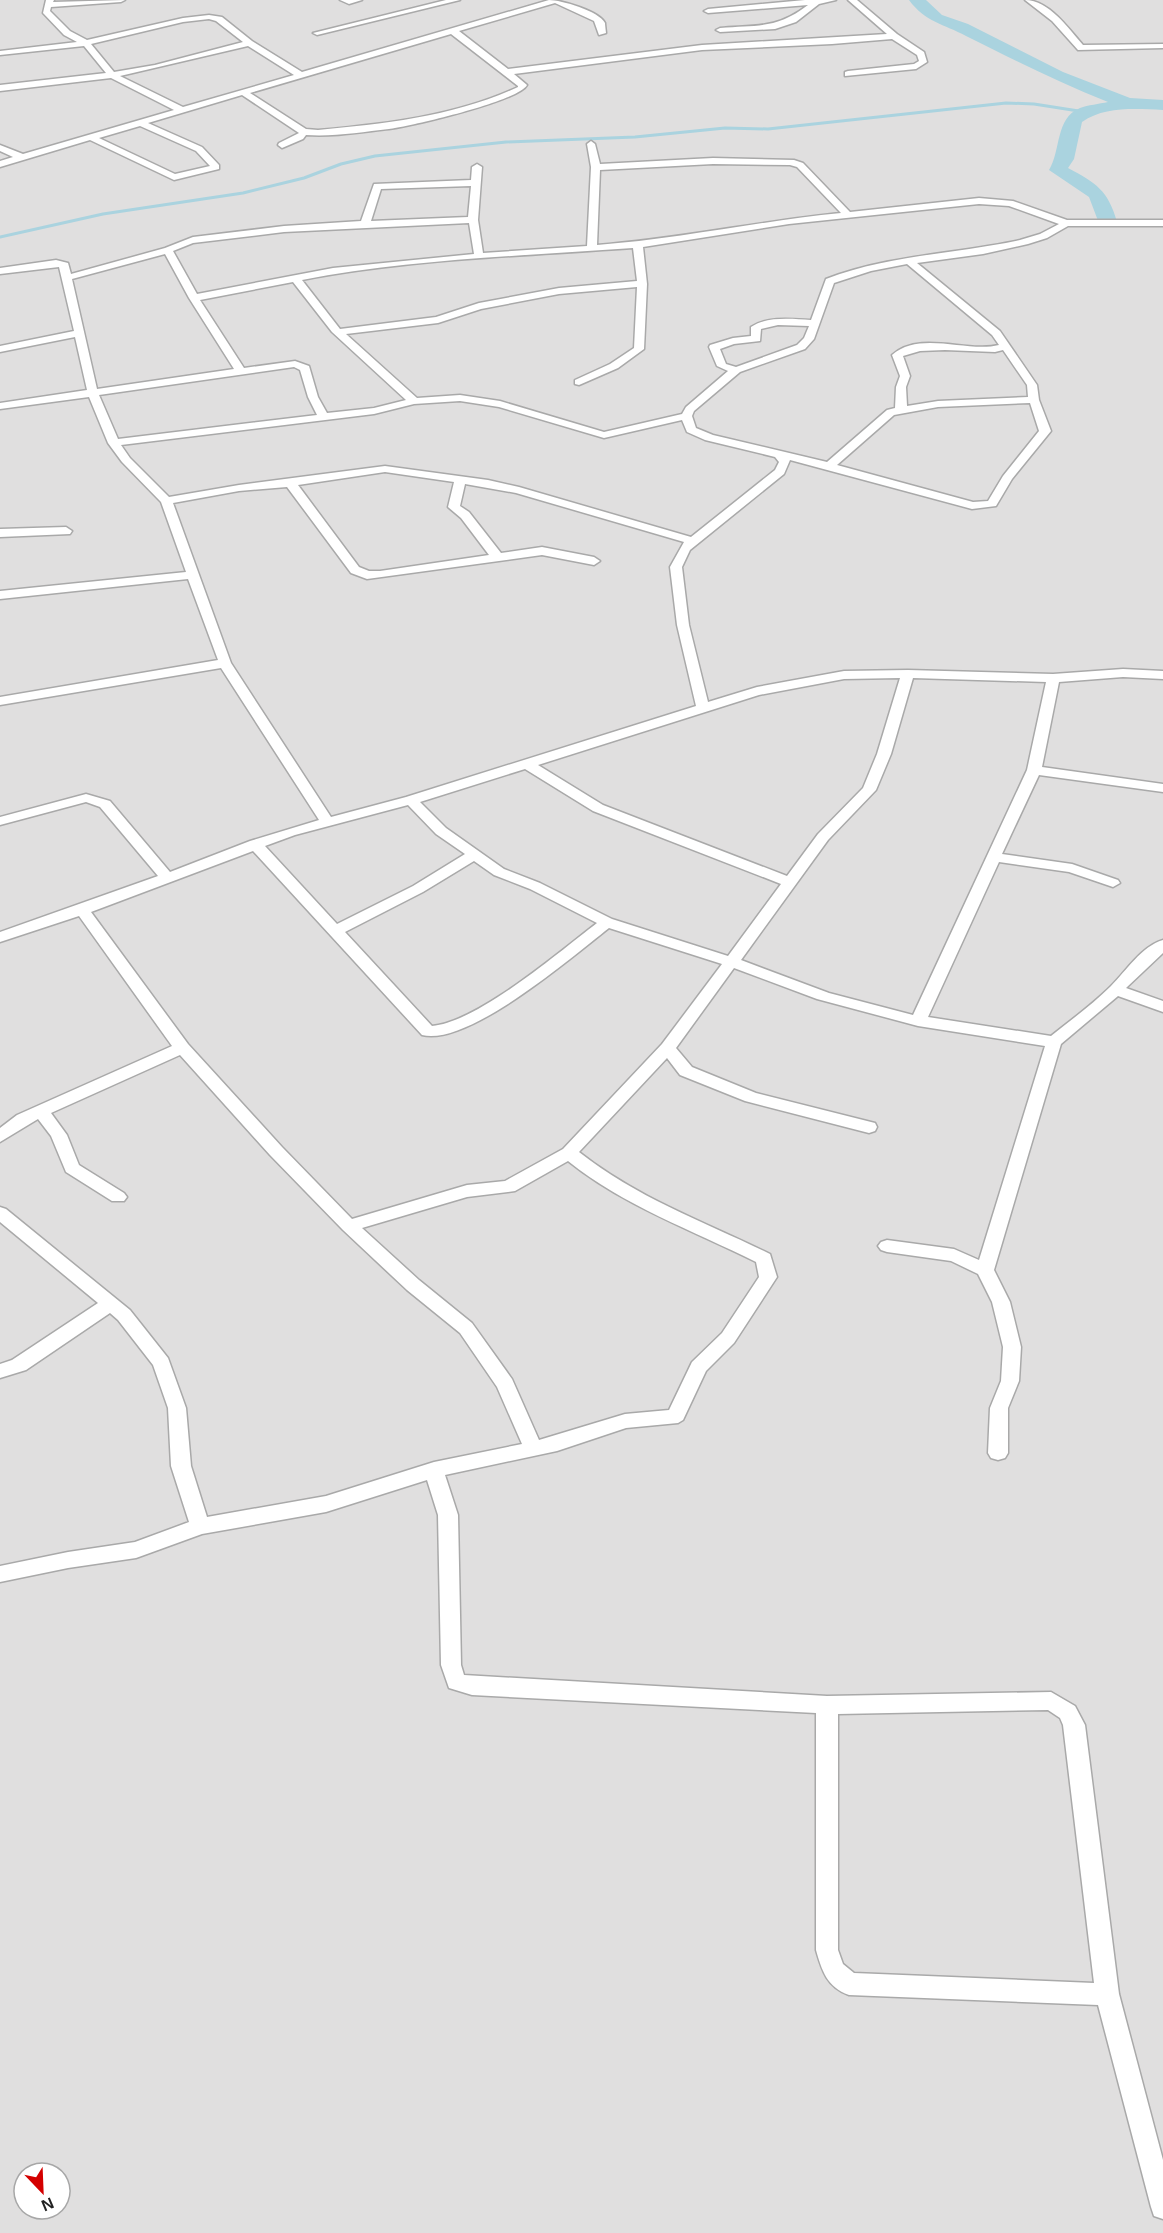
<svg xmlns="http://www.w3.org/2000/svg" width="1163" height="2233" viewBox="0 0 1163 2233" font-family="Arial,sans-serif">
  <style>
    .residential { fill: #e0dfdf; fill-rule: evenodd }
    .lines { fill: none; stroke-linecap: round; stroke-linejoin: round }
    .stream { stroke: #aad3df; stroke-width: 3 }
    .river { fill: #aad3df; fill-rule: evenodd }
    .street-casing { stroke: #a9a9a9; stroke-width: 3 }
    .street { fill: #fff; fill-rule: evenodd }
  </style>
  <rect width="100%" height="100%" fill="#f2efe9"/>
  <path class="residential" d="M0,0H1163V2233H0ZM24,2173H60V2209H24Z"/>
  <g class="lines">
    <path class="stream" d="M0,237L103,214L243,193L304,178L341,164L375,156L506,142L635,137L725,128L768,129L1006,103L1034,104L1085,112"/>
    <path class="river" d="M909,0H926L942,15L968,24L1063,72L1130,98L1163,100V110C1136,109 1105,106 1082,122L1074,159L1068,168C1096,183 1108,190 1117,222L1114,226H1100L1089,197L1049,170C1061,151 1055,118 1080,108C1088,105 1099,104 1108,102C1058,82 1014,60 966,36C944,24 925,22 909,0Z"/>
    <defs>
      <path id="street" d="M46,0H54L53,2L125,0L121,2L51,7L50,11L70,31L87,40L183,18L209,15L222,17L252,41L302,72L549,0C561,0 599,11 605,23C605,25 606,32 606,33L599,35L594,21L555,3L459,31L508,69L702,45L887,34L848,0H857L897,34L924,52L927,62L916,69L845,76V72L848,71L914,64L919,61L917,55L892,39L832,44L702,50L514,74L527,85C519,101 411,126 389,129C362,132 333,137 306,135L303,139L282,148L278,145L279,143L299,133L242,95L148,123L202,147L219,165V169L174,180L90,140L0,167V161L13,157L0,151V145L23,154L174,110L111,78L0,91V85L106,73L84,46L0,55V51L77,42L64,35L43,13ZM209,19L216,21L243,42L155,65L114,72L91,44L183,22ZM451,34L518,86V87C456,116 385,124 318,130L306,129L250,93ZM248,46L294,75L183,107L120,76ZM140,126L196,151L210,166L175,174L99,138Z
        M340,0H362L349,4Z
        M446,0H460L317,35L313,33Z
        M805,0H836L819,4L796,22L775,29L720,32L716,30L720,28C757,25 777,29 808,5L708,13L704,11L708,9Z
        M1025,0C1049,0 1069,29 1083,45L1163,44V48L1078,50L1052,21Z
        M591,141L595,144L600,164L713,158L794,160L803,163L850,212L979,198L1013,201L1067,220H1163V226H1068L1047,238L1028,244L983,254L917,263L1000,331L1037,385L1039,400L1051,431L1012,479L996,506L972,509L790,460L784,474L690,550L682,567L689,625L708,702L757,687L844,671L908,670L1053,674L1123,669L1163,671V679L1123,677L1059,682L1042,767L1163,784V792L1039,775L1002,854L1072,864L1118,880L1120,883L1113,887L1069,872L999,862L928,1017L1051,1036C1071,1020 1093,1004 1111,986C1126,971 1142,946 1163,940V953L1126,988L1163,1001V1012L1118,996L1061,1044L994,1270L1010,1302L1021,1347L1019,1381L1008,1408V1453L1005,1458L998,1460L991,1458L988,1453L990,1408L1001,1381L1003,1347L992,1302L978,1274L951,1261L887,1252L881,1250L878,1246L881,1242L887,1240L954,1249L979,1260L1045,1046L918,1026L817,999L734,968L676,1048L692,1067L756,1093L875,1123L877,1127L875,1131L869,1133L745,1101L680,1075L667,1058L579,1152C637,1198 705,1222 770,1254L777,1277L734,1343L706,1371L683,1420L678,1423L626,1428L557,1451L445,1475L458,1515L461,1665L464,1675L827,1696L1051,1692L1075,1706L1085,1725L1119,1994L1163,2160V2219L1154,2216L1151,2207L1098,2005L849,1995C827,1987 822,1971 816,1950V1713L472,1695L449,1688L441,1665L438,1515L427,1480L326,1512L202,1534L136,1558L68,1568L0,1582V1566L68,1552L135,1542L189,1522L171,1466L168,1408L153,1365L118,1320L110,1313L26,1370L0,1378V1364L12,1360L98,1303L0,1222V1207L6,1209L130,1310L168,1358L186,1408L191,1466L207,1517L326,1496L434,1462L522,1444L497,1387L460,1333L407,1290L343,1230L270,1155L180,1055L51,1113L67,1135L79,1165L124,1193L127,1197L124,1201H112L66,1172L51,1136L38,1119L0,1142V1128L17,1115L172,1046L79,916L0,942V932L158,876L100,807L86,802L0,825V817L86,794L110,801L170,872L250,841L319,820L221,668L0,705V697L218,660L188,579L0,599V591L186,572L161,502L122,462L108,443L89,397L0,409V403L87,390L75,337L0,352V346L74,331L59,267L0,274V268L56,260L68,263L71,274L165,248L193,237L284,226L361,221L374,184L471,180L472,167L477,164L482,167L478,220L483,253L587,246L591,167L587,144ZM713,164L790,165L797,167L841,213C759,221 679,239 597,245L600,170ZM471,186L468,217L371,221L381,189ZM979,204L1009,206L1059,224L1040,234L1020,240C955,254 888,255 826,279L811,320C792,319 767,316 751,327V336L733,338L710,345L709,347L717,366L728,371L686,407L682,414L604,432L500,401L460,395L417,398L346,334L438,323L481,309L559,294L637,287L634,348L610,364L575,380V384L579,385L618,368L644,349L647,284L643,247L789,224ZM469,223L474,254L333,268L197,294L173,251L193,243L284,232ZM633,248L637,281L559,288L479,303L436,317L340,329L302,280C410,259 524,256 633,248ZM165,254L189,298L234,369L97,389L72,279ZM907,264L992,335L999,345C967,353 920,330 892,355L900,376L896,387L895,408L887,410L827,462L713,435L696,428L692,416L694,411L740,372L805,349L814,339L834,283L871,271ZM293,282L332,332L406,400L374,408L327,413L318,397L309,366L295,361L244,368L200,300ZM778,325L809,326L804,338L797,345L736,367L726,364L720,349L734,344L760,341L761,329ZM945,350L995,352L1003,350L1027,385L1028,397L938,401L907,406L906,387L910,376L903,356L920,351ZM294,367L300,370L308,397L317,415L118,439L99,395ZM460,401L499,407L604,438L682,420L687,432L705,440L775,457L779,462L775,470L691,537L519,487L488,480L385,466L239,485L169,497L130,458L121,445L374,414L414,404ZM1030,403L1039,431L1003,476L988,501L973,502L837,465L894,415L938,407ZM385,472L454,482L448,507L461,518L489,555L380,571H369L359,567L298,485ZM465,484L516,493L684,542L670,567L677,625L696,706L406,797L331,817L231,663L173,503L239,491L287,487L351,573L367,579L542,555L594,565L600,561L594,557L542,547L501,553L469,512L460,506ZM900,678L877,754L863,788L818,834L787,876L603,805L538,765L759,695L844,679ZM913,678L1046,682L1027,770L913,1015L829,993L741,960L828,840L876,790L891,754ZM525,769L593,811L781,884L728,956L612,919L540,883L504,869L446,828L420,802ZM408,805L436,834L465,854L413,886L337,924L265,846L295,835ZM253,851L422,1035C468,1047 573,956 609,928L722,964L662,1044L563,1149L505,1181L467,1185L352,1219L282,1147L188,1044L91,912ZM474,861L494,875L530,889L597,923C559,952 478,1022 432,1026L345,932L423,892ZM568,1161C624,1206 692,1230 756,1262L759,1277L722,1333L692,1362L669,1410L625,1414L539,1440L512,1379L472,1323L419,1280L362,1228L467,1197L515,1191ZM1048,1710L1060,1718L1063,1725L1094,1983L854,1973L843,1964L838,1950V1714Z
        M66,527L72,531L70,534L0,537V529Z"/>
    </defs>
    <use href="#street" class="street-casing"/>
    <use href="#street" class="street"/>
  </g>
  <g transform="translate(42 2191) rotate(157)"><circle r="28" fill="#ffffff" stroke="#a7a7a7" stroke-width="1.5"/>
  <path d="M0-4.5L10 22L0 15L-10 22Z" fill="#d40000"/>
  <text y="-9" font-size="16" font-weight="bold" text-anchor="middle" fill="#222222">N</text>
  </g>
</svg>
